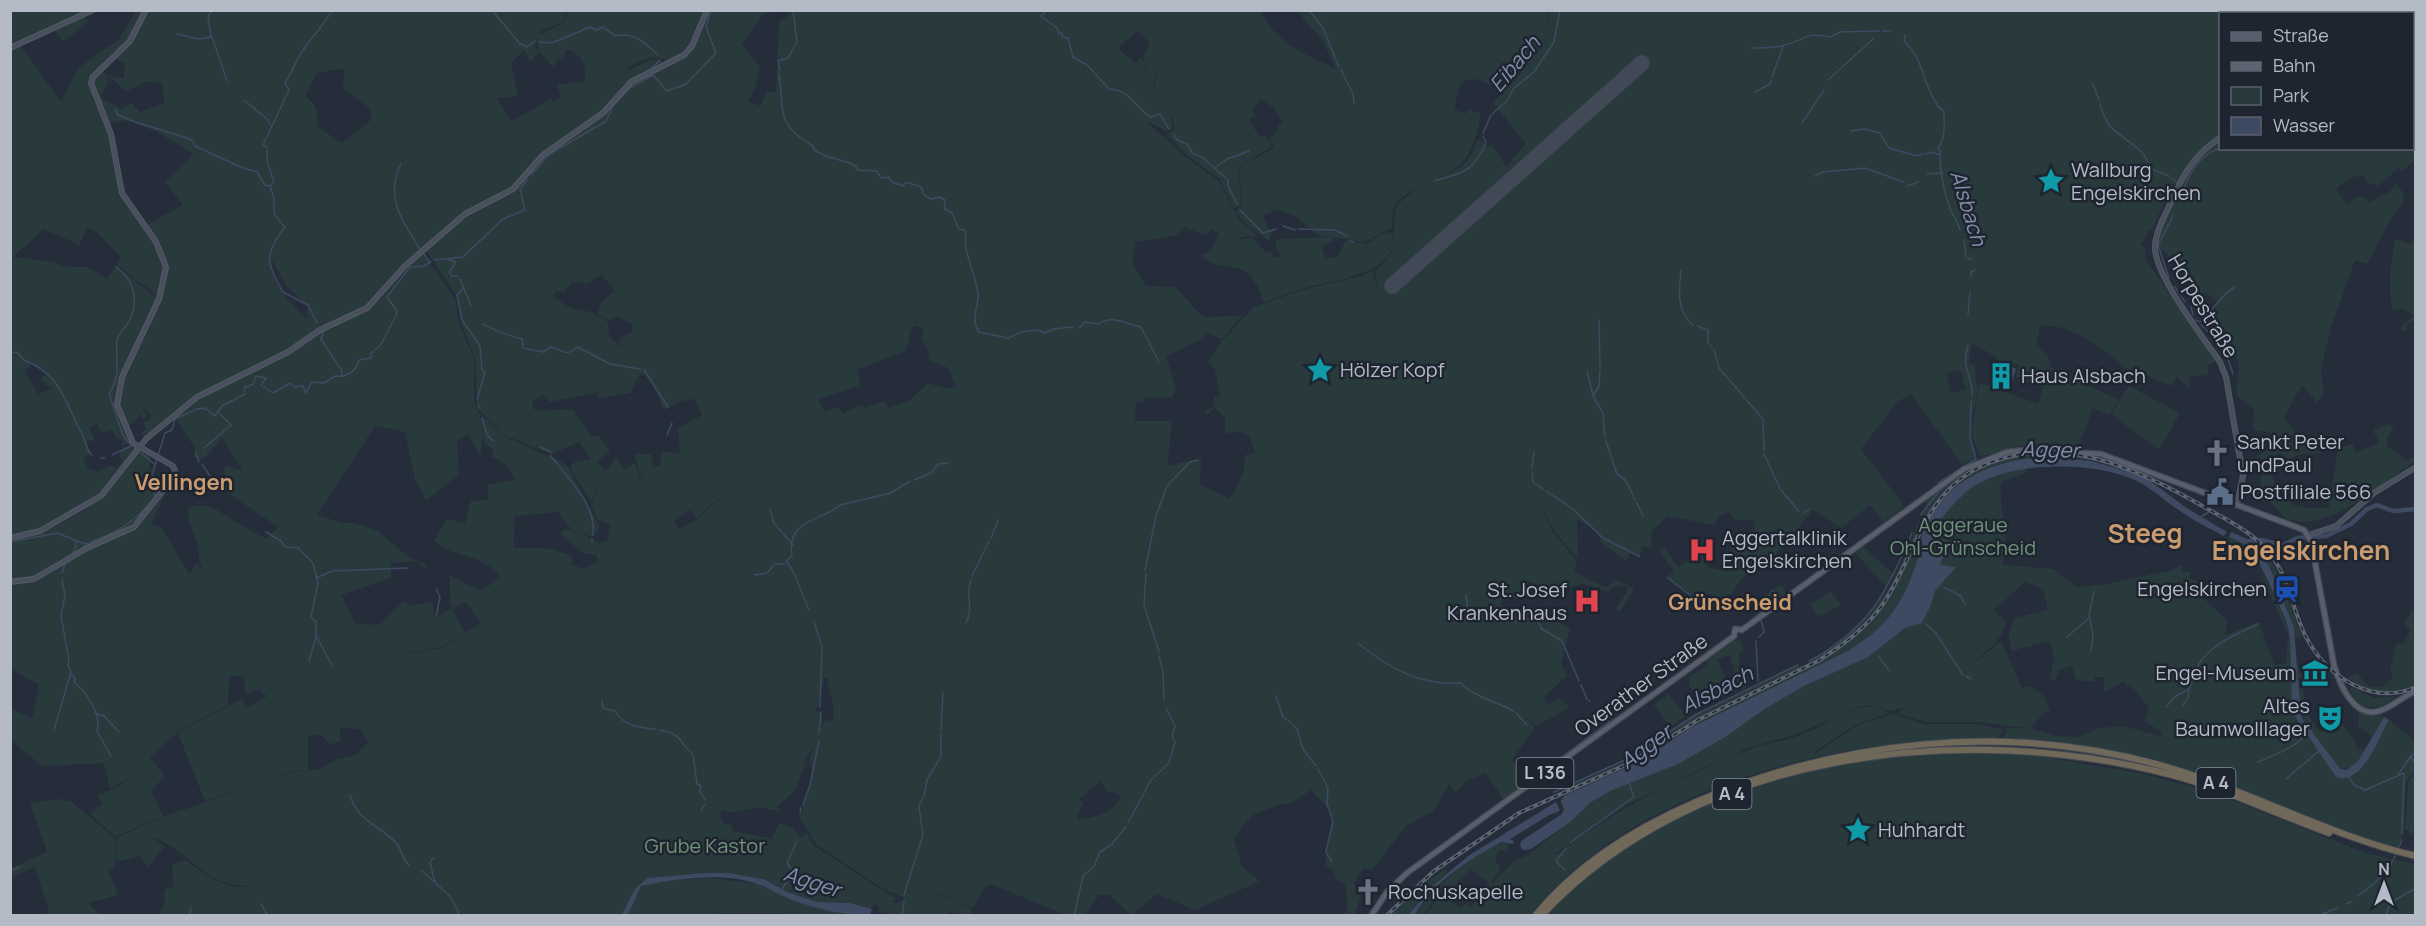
<svg xmlns="http://www.w3.org/2000/svg" width="2426" height="926" viewBox="0 0 2426 926" font-family="Manrope,sans-serif">
  <style>
    .green { fill: #293a3c; fill-rule: evenodd }
    .water { fill: #3d4a61 }
    .lines { fill: none; stroke-linecap: round; stroke-linejoin: round }
    .stream { stroke: #3d4a61; stroke-width: 1.5 }
    .river { stroke: #3d4a61; stroke-width: 4.5 }
    .runway { stroke: #414856; stroke-width: 16 }
    .secondary-casing { stroke: #555b66; stroke-width: 6 }
    .primary-casing { stroke: #434954; stroke-width: 7 }
    .highway-casing { stroke: #424853; stroke-width: 8 }
    .secondary { stroke: #484f5d; stroke-width: 4 }
    .primary { stroke: #585e6b; stroke-width: 4.5 }
    .highway { stroke: #706858; stroke-width: 6 }
    .rail-casing { stroke: #5c6371; stroke-width: 4 }
    .rail { stroke: #1f2530; stroke-width: 1.5; stroke-dasharray: 4.5; stroke-linecap: butt }
    .labels { text-anchor: middle; stroke-width: 5; stroke-linejoin: round; paint-order: stroke }
    .shield { fill: #1f2530; stroke: #888e99; stroke-width: 1.5 }
    .shield-label { font-size: 18px; font-weight: bold; fill: #b5bbc6 }
    .poi-label { font-size: 20px; fill: #b5bbc6; stroke: #1f2530; text-anchor: start }
    .street-label { font-size: 20px; fill: #b5bbc6; stroke: #1f2530 }
    .park-label { font-size: 20px; fill: #6f947a; stroke: #1f2530 }
    .water-label { font-size: 21px; font-style: italic; fill: #808faa; stroke: #1f2530 }
    .quarter-label { font-size: 22px; font-weight: bold; fill: #c99b6e; stroke: #1f2530 }
    .district-label { font-size: 26px; font-weight: bold; fill: #c99b6e; stroke: #1f2530 }
  </style>
  <rect width="100%" height="100%" fill="#262d3a"/>
  <path class="green" d="M2343,10L2415,11V160L2402,171L2399,168L2378,186L2368,183L2363,175L2350,178L2336,189L2347,205L2357,197H2365L2369,202L2388,193L2397,184L2403,193L2404,201L2389,222L2367,264L2355,260L2330,330L2321,371L2324,394L2317,403L2302,385L2284,417L2301,440L2322,453L2301,454L2289,459L2277,452L2280,471L2256,456L2271,446V433L2253,429L2254,409L2236,395L2239,363L2214,317L2218,302L2207,294L2197,292L2166,253L2157,246C2167,206 2185,163 2220,140V148H2412V14L2343,13Z
    M11,11H91L11,48Z
    M133,11H145L129,40L93,77L91,83L111,134L121,193L155,242L165,267L159,297L117,265L121,257L98,233L87,228L79,245L44,229L13,257L54,262L66,267H88L107,279L116,266L158,299L117,392V405L131,442L123,446L122,439L116,438L113,430L102,433L96,423L90,428L94,440L86,442L90,454L83,458L88,468L99,472L109,466L117,468L123,460L119,458L120,450L134,444L137,448L100,495L37,532L11,538V50L21,46L61,102L78,68L118,40L135,13ZM32,363L46,374L41,379L51,389L38,394L44,404L25,371Z
    M147,11H568L561,23L541,31L539,35L562,24L569,11H706C696,35 694,48 669,61C654,52 640,62 626,68L628,70L653,59L662,61L663,64L639,75L640,78L684,57L697,40L709,11H774L763,14L742,44L760,67L755,87L748,102L761,106L767,91L776,92L779,22L794,11H1261C1276,44 1306,54 1336,69L1321,37L1304,20L1299,11H1547C1556,35 1520,68 1508,87C1523,71 1555,33 1548,11H2339L2338,14H2220V135L2198,152L2179,180L2173,185L2151,231L2149,230L2141,244L2145,248L2146,260L2216,361L2208,366V375L2189,377V389L2177,376L2172,386L2147,376L2141,379C2111,359 2079,322 2040,326L2036,345L2048,356L2050,367L2119,400L2109,415L2093,408L2078,447L2022,445L1980,457L1971,433L1980,383L2038,404L2043,388L2016,376L2019,364L2002,365L1996,357L1972,343L1968,365L1974,364L1978,391L1969,431L1977,456L1963,465L1911,395L1898,401L1861,449L1904,506L1884,522L1870,505L1841,528L1813,510L1775,556L1742,578L1732,593L1724,598L1703,593L1699,603L1691,595L1666,578L1674,571L1659,550L1664,547L1678,567L1693,558L1692,556H1703L1708,567L1721,570L1728,566L1723,565L1721,561L1737,541L1755,530L1754,521L1733,519L1730,512L1720,515L1714,525L1667,516L1652,531L1651,547H1642L1640,558L1630,553L1626,561L1599,541L1600,534L1577,519L1578,559L1554,531L1542,507L1552,531L1577,561L1574,572L1606,588L1615,579L1633,588V591L1619,612L1616,608L1627,592V586L1612,587L1608,592L1581,583L1559,593L1523,579L1519,584L1527,589L1525,596L1518,600L1506,592L1500,604L1511,612L1509,614L1511,619L1536,608L1570,629L1561,664L1567,676L1544,697L1548,704L1559,698L1570,707L1537,726L1524,716L1535,727L1512,760L1528,782L1503,799L1486,773L1462,783L1463,786L1455,792L1449,784L1434,810L1406,826L1373,869H1363L1353,884L1363,891L1354,915H1344L1348,908L1345,884L1335,878L1334,870L1325,865L1332,823L1330,810L1311,790L1291,803L1278,805L1254,814L1244,824L1234,840L1242,867L1260,881L1195,910L1157,894L1131,915L1109,895H1099L1085,915H1067L990,884L983,889L973,908L914,882L972,909L969,915L949,912L947,915H894L878,911L879,907L874,904L872,909L850,903L817,902L787,892L764,879L743,875L710,873L647,878L634,890L622,915H159L165,902L164,890L174,886L172,864L185,860C205,874 226,891 251,886C199,886 190,848 150,837L165,846L148,867L139,856L117,862L116,866V839L120,840L116,838L165,816L256,785L205,801L178,733L243,698L245,707L255,704L267,696L259,690L266,686L246,695L244,676H229L228,705L178,732L150,758L165,776L151,791L163,816L115,837L90,814L103,804L97,795L114,789L137,772L110,789L104,763L42,766L11,740V708L32,719L39,688L38,684L11,669V539C39,536 84,516 103,494C116,481 127,464 138,449L151,457L149,464L157,486L168,489L151,524L161,527L190,575L196,563L204,572C199,564 200,559 198,549C196,534 187,523 188,507C215,503 215,510 236,522C246,528 256,533 266,539L278,527L225,491L224,469L228,466L243,471L222,438L203,460L194,457L195,448L175,417L145,438L141,433L146,429L143,423L151,418V414L140,404L148,416L143,419L135,408L139,416L126,429C123,419 117,408 118,398C118,356 170,310 166,267C165,252 153,238 145,226L183,205L165,182L194,154L157,132L128,120L107,124L92,83L103,69L105,74L124,79L125,63L113,59L130,41ZM1137,31L1150,43L1143,57L1150,78L1142,58L1135,63L1118,48ZM537,38L539,51L553,67L559,59H564L565,50H572C584,60 586,66 585,82L557,84L561,98L553,102L551,99L511,122L497,98L518,96L511,63L524,50L531,62L538,52L535,45ZM344,68L343,89L370,108L372,119L342,143L318,127C317,112 319,107 305,96L317,73ZM1156,68C1157,75 1154,85 1155,92C1159,110 1176,108 1174,130L1169,133L1164,131L1189,157L1219,178L1234,208L1239,207L1241,202L1238,168L1272,146L1266,136H1259L1249,120L1256,115L1252,109L1261,99L1274,108L1283,122L1278,126V131L1269,138L1274,146L1273,149L1243,165L1239,171L1242,203L1236,212L1246,224L1269,241L1271,232L1262,215L1277,210L1295,216L1318,235L1364,242L1392,228L1393,207L1402,197L1392,181L1403,197C1452,164 1468,181 1481,114L1469,109L1465,114L1454,109C1456,103 1456,100 1457,95C1462,65 1492,85 1503,92L1493,103L1526,144L1507,165L1513,176L1491,144L1488,147L1478,138C1468,170 1458,168 1431,181C1419,186 1406,197 1396,206L1392,253L1375,272L1380,298L1372,270L1361,276L1299,291L1254,307L1221,342L1208,362L1215,369L1220,396L1214,397V406L1205,411L1207,414L1215,408L1225,418V433L1240,432L1250,436L1255,453L1245,455C1245,471 1239,488 1229,498L1200,485L1201,458L1167,466L1172,421H1135L1136,403L1144,401L1145,398L1172,397L1176,389L1166,356L1202,339L1207,333L1222,339L1242,316L1203,317L1175,287L1146,286L1132,262L1136,242L1175,236L1184,227L1205,235L1213,229L1219,234L1211,250L1200,256C1228,278 1247,251 1264,302C1279,297 1294,291 1309,287C1333,281 1406,271 1391,232L1382,234L1367,244L1346,240L1338,256L1326,259L1321,247L1332,241V237L1280,239L1275,241L1276,248L1281,256L1274,258L1270,251L1266,252L1252,238L1235,240L1246,236L1258,237L1239,219L1219,181L1187,158L1145,120L1166,131L1173,128L1171,115L1159,102L1152,85L1154,88ZM106,74L126,91L149,81L162,83L164,103L140,112L132,103L121,109L101,98L109,79ZM547,155L513,189L466,214L426,250L459,300L460,319L475,359L477,407L502,434L551,454L579,442L591,459L575,462L570,467L591,502L605,470L597,462L610,451L598,435L592,437L573,409L537,411L533,408L532,401L542,395L550,402L598,392L599,398L630,393L640,374L646,375L636,361L656,390L664,410L682,401L695,399L702,415L678,428L680,454L663,451L659,466H654L651,454H634L641,478L651,489L640,478L635,463L625,469L616,458L602,475L591,506L598,520L610,524L607,541L598,543C589,538 577,530 565,529L560,534L583,553L596,555L599,562L583,569L571,564L573,556L546,548H513L515,516L558,512L571,529L591,537L597,533L599,526L569,468L562,462L502,435L482,415L483,440L494,451L491,456C503,463 511,465 514,480L487,485L489,500L471,501L465,523L447,519L434,541C455,560 477,550 501,577L481,591L449,575L451,608L434,620L433,602L412,606L404,601L379,625L355,623L341,595L391,578V563L416,561L426,569V565L407,556L378,531L355,523H343L317,515L375,426L405,432L415,479L426,501L459,474L457,440L468,434L480,456C482,443 484,429 480,416C479,410 476,407 474,401V359L458,320L456,300L422,253L373,305L321,331L289,353L202,395L201,394L288,352L320,330L372,304L404,265L464,211L512,188L538,157ZM270,257L287,286L308,306L307,319C292,306 267,278 270,257ZM601,275L617,292L614,291L602,302L597,314L609,321L616,316L633,325L632,332L620,338L618,342L631,355L609,336L608,322L591,312L570,308L553,296L557,291L564,292L573,281L587,284ZM927,302L914,326L923,328L922,340L927,347L929,360L948,368L956,387L946,389L928,383L909,401L888,408L885,401L865,408L862,404L843,413L838,407L825,412L818,399L860,386L857,370L906,351L911,330ZM1955,370L1962,373L1967,400L1965,390L1951,393L1946,373ZM744,478L698,518L679,530L674,522L690,510L696,518ZM466,602L481,623L442,648L378,659L441,647L465,633L452,608ZM824,678H827L834,710L833,720L824,721L810,758L812,774L800,818L816,844L882,888L905,898L897,903H893L896,899L814,846L807,833L800,838L793,828L779,823L772,839L733,831L731,824L725,825L719,816L722,810L731,813L760,807L781,812L776,806C804,788 794,784 809,758L800,768C811,750 824,735 822,713L814,711L818,706ZM340,728L361,729L368,742L356,755L337,759L321,769L291,772L267,781L291,771L308,770V736L320,734L331,745L340,741ZM1100,782L1109,793L1113,791L1121,797C1113,813 1096,817 1079,820L1077,816L1083,803L1079,799Z
    M84,16L88,22L63,42L55,30Z
    M2415,237V326L2412,321L2407,324L2406,331H2401L2402,325L2414,315L2403,309L2393,310C2387,287 2391,262 2395,239L2412,244Z
    M2129,386L2180,413L2159,450L2111,414Z
    M2388,424L2394,428L2387,438V446L2408,461L2415,455V461C2384,482 2322,539 2284,517C2280,514 2278,508 2275,506C2271,502 2263,501 2257,499L2262,474L2272,476C2282,506 2299,512 2329,507L2338,449L2352,444L2357,453L2379,442L2373,430Z
    M2017,452L2091,454V461L2063,458H2025L2026,473L2001,482C1999,504 2005,525 2006,546C2006,553 2002,557 2003,565L2053,569L2077,587L2103,585L2172,570L2181,565V571L2190,572V579L2208,583L2200,595L2227,620L2225,635L2259,622L2274,665L2286,663L2288,635L2257,564L2248,550L2226,541L2229,537L2249,546L2286,620L2290,637L2292,712L2336,773L2354,776L2357,773L2389,720L2415,741V770L2406,782L2404,830L2398,847C2325,828 2259,793 2188,769C2129,750 2066,741 2004,738L2007,728H2026L1977,722H1927L1897,714L1905,707L1890,711L1867,705L1856,708L1797,734L1748,748L1627,804L1552,856L1533,860L1515,872L1532,861L1558,854C1611,812 1691,769 1756,747C1769,743 1783,741 1796,737C1824,729 1860,693 1889,713L1854,725L1815,751V754L1858,725L1892,714L1924,724H1978L2003,730L1998,738C1838,737 1635,785 1530,915H1425L1444,892L1459,908L1466,904L1470,907L1481,893L1490,890L1481,892L1488,882L1471,870L1457,882L1460,886L1444,890L1423,915L1415,916C1426,895 1486,837 1509,843L1507,852L1499,850L1495,859L1501,869L1491,881L1493,883L1513,862L1528,855L1572,820L1560,801L1564,796L1561,788L1627,758L1697,713L1795,665L1800,667C1828,653 1876,611 1893,581C1906,558 1913,530 1926,506V499C1955,478 1981,459 2017,452ZM2025,582L2043,589L2048,610L2014,618L2009,634L2011,651L2050,641L2054,657L2050,679L2055,681L2059,670L2072,666L2076,680L2094,682L2095,677H2104V692L2123,682L2135,690L2149,708L2145,721L2162,733L2161,736L2123,726L2100,728L2078,737L2055,736L2030,728L2044,713L2050,712L2044,696L2030,686L2022,688L2001,641L1968,668L1996,642L1997,637L2000,638L2006,622L1994,610Z
    M2252,542C2277,552 2291,613 2302,637L2296,638L2269,566Z
    M1863,547L1894,574L1887,587L1855,553Z
    M1781,584L1786,593L1765,610L1759,600Z
    M1831,591L1841,605L1818,616L1810,605Z
    M2415,607V684C2392,696 2368,694 2348,677L2357,674L2370,687H2381L2393,678L2390,670L2396,644L2404,643L2410,630L2404,623Z
    M1740,640L1744,650L1739,652L1740,684L1738,685L1730,655L1717,659L1731,692L1747,685V687L1703,705L1689,685V678L1708,664L1705,659L1731,641Z
    M2297,659L2302,679L2305,680C2300,702 2307,716 2320,732L2342,724L2356,742L2357,749L2361,747L2364,752C2356,765 2348,777 2335,762L2301,717Z
    M2352,687L2374,698L2396,696C2377,712 2362,712 2349,690Z
    M1668,694L1686,716L1670,727L1654,705Z
    M2359,712L2384,717L2372,737L2358,726Z
    M1949,751L2024,754L2140,773L2208,791L2365,853L2415,864V915L1545,916C1566,897 1587,875 1610,859C1681,809 1765,780 1849,763C1882,756 1916,755 1949,751Z
    M2415,772V831L2410,836L2408,830H2405L2408,782Z
    M59,799L72,802L115,838V867L108,870L118,895L88,903L100,915H42L49,912L35,867L11,877V862L13,868L47,851L30,803Z
    M1446,869L1447,872L1407,915H1390L1422,885Z
    M709,878L760,884L783,896L851,915L753,913L628,916L641,886L662,881Z"/>
  <path class="water" d="M2007,365L2016,369L2009,390L1990,384L1995,367Z
    M2047,457L2091,461L2142,475L2188,509L2227,532L2224,536C2209,528 2194,521 2180,511C2166,502 2154,490 2139,482C2096,460 1999,459 1963,495C1946,511 1931,527 1932,553L1934,554L1937,546L1944,539C1950,547 1942,557 1940,565L1956,567L1935,591L1931,605L1922,623L1905,628L1868,657L1804,686L1766,708L1727,736L1678,764L1610,791L1591,802L1569,823L1531,849L1523,850L1520,846L1521,841L1562,814L1564,809L1561,802L1564,796L1641,761L1690,728L1848,651C1889,626 1905,601 1919,555C1922,546 1920,537 1924,528C1947,478 1996,459 2047,457Z
    M2231,532L2254,542L2269,566L2294,628L2301,717L2335,762L2341,769L2347,770L2358,761L2384,717L2389,720C2378,738 2363,786 2336,777L2292,712L2290,637L2286,620L2255,554L2249,546L2229,537Z
    M1556,802L1560,811L1549,815L1510,839L1514,841L1513,844L1501,842C1469,860 1432,882 1415,915H1408L1435,884L1468,856Z
    M706,873H728L764,879L787,892L817,902L850,903L872,909L870,915C842,916 807,907 781,895C774,892 767,887 760,885C725,871 677,879 641,886L628,915H622L634,890L647,878Z"/>
  <g class="lines">
    <path class="stream" d="M492,10L520,44L527,47L535,41
      M1043,10L1045,13L1041,16L1057,28L1059,34L1062,33V37L1068,38L1073,57L1087,65L1109,89C1131,90 1135,107 1150,117L1160,114L1169,129
      M1309,10L1323,28L1339,67
      M2251,10L2254,14
      M2344,14V10
      M1883,31H1891
      M177,34L198,39L212,37L227,81
      M1905,35L1904,40C1907,45 1912,50 1916,56C1923,69 1931,105 1944,111C1944,126 1946,137 1938,148L1940,150C1939,163 1944,195 1950,208C1953,216 1958,222 1960,230
      M211,36L208,16L213,10
      M539,42L552,43L590,27L597,30L603,27L615,36C633,31 647,44 658,55
      M1752,48C1762,48 1775,48 1785,45C1810,39 1800,32 1831,37L1840,32L1879,31
      M652,68L660,60
      M780,70L778,61L788,58L797,42L793,10
      M1341,70L1353,94L1354,103
      M779,74C785,109 774,124 813,146L814,150C828,159 842,159 856,166L857,170L877,171L881,178L889,177L892,182L903,186L906,182L921,187L924,195L931,199L940,197L945,200V209L952,213L959,229L966,231C962,255 977,273 978,296C978,310 970,318 979,332L1008,338L1022,332L1037,330L1045,333L1053,329L1073,327
      M1772,77L1783,47
      M1828,80L1874,38
      M2093,84L2099,100
      M1755,92L1770,84L1771,80
      M244,100L267,119L271,126
      M2100,104C2102,112 2105,119 2110,126C2121,139 2148,149 2149,168L2169,176
      M115,109L118,115L132,121L187,138L193,141L195,146L238,166L257,172L265,185L270,186
      M1802,123L1824,90
      M1851,131L1865,129L1880,133L1889,148L1917,156L1923,154
      M1483,133L1491,115L1507,101L1514,88L1534,72L1554,42L1560,10
      M1174,134L1177,140L1187,144L1193,154L1202,157L1228,180V186L1237,204
      M1926,154L1932,152L1940,155
      M401,164C384,197 403,222 420,249
      M1215,168L1227,159L1249,151
      M1927,174L1943,173
      M531,175L550,154L606,121L613,106L630,88L653,75L667,91L686,84L716,53L706,27L711,10
      M1815,176L1823,172L1865,168L1904,182
      M2172,178L2177,183
      M1434,181C1463,173 1473,172 1486,143L1483,136
      M1907,186L1919,182
      M2179,201C2187,178 2196,156 2220,148
      M1240,210L1263,233L1276,229
      M1283,226L1295,230
      M1298,229L1335,230L1347,236
      M1964,240L1966,258L1972,259
      M1350,241L1354,242
      M424,254L430,263
      M434,260L463,257L503,219L525,210L520,189L528,179
      M449,260L456,262L449,272L452,276H458
      M116,267C135,280 139,302 129,322C125,329 118,332 117,341C115,364 122,373 109,394L123,435L130,444
      M1681,270C1679,290 1676,311 1693,325
      M1971,277V272L1975,270
      M2169,278L2158,245L2173,216
      M460,279L471,306
      M464,287L457,295L462,320L480,346L482,370L485,372L477,400
      M2175,287L2185,302
      M2191,307L2193,315
      M1968,314L1970,292
      M1599,320L1600,367
      M2195,320L2200,322C2213,312 2219,296 2235,287
      M317,323L308,305L283,292C267,264 263,254 285,227L274,214V198L270,186L274,182L267,162V147L263,145L289,90L285,83C292,72 296,60 304,49C313,35 324,26 332,10
      M483,324C488,328 516,338 522,339L523,348L543,352L551,347C565,350 563,358 578,347L610,364L640,369
      M2201,325L2220,342
      M1697,326L1708,330V343L1712,347
      M1079,328L1085,322L1099,324C1109,314 1128,324 1141,327L1159,362
      M323,332L321,339L342,371L341,377
      M1968,345C1960,372 1974,375 1972,396
      M2224,347L2233,374
      M1714,350L1719,368L1763,419L1764,451
      M10,353L17,352L24,360C62,375 65,403 82,434C86,441 86,450 92,455
      M644,370L668,407
      M1600,370L1599,386L1593,396L1603,413L1605,438
      M1587,371L1593,396
      M478,405L480,409
      M482,418L487,435L493,441
      M667,435L672,423
      M1606,441L1617,474C1628,479 1630,490 1635,500
      M540,447L551,452
      M204,448L231,425L220,414
      M141,453L154,464
      M196,454L199,462
      M1764,454L1780,489L1799,511
      M112,455L131,446
      M550,455C567,477 597,505 593,535
      M101,458H105
      M202,464L218,488
      M1532,468L1534,452
      M1532,472L1533,482L1543,489
      M914,480L931,473L938,464L948,463
      M1938,483L1976,459L1970,438L1971,401
      M1546,491L1573,509L1603,538L1639,556
      M1637,503L1643,516
      M770,509L774,523L793,545
      M1803,513L1809,509
      M1921,514L1942,488
      M2199,518L2209,512
      M266,532L281,541L285,547L298,548L313,563L318,583L311,617L316,622V636L332,665
      M1803,533L1805,529
      M991,538L998,520
      M10,542L57,533L85,544C120,531 130,526 155,498L152,475L165,433L172,430L175,419L197,409L205,408L215,416L222,406L245,394L244,388L253,384L256,376L266,378L261,385L273,393L290,383L295,387L303,386L306,393L312,382L324,383L335,376C346,378 357,371 359,360L371,358V353L380,346L396,316L397,311L387,297L410,267L424,266L431,262
      M592,542V539
      M72,553L75,551L76,541
      M1145,570L1156,516L1167,486L1190,462L1198,460
      M62,573L65,564L71,560
      M1146,573L1144,605L1159,652
      M755,575L767,573L775,564H785
      M972,576L989,541
      M316,578L332,571L408,568
      M1668,578L1699,602
      M1945,588L1961,596L1965,605
      M1466,595L1468,610L1480,617L1506,621L1516,622L1536,617L1542,629L1562,641L1579,681
      M809,610L793,571L786,561L792,556C786,518 823,521 840,505L891,493L910,481
      M1756,616L1776,600L1772,590
      M436,617L440,597L436,589
      M814,622L822,647L820,707
      M966,623C974,609 965,595 971,580
      M1926,624L1936,633L1963,675
      M1759,637L1764,632L1761,620
      M2067,637L2088,619
      M1756,641L1758,681
      M1359,644C1389,668 1421,686 1461,683C1474,697 1496,701 1513,711
      M2091,651L2093,635L2089,615L2094,591
      M1878,656L1890,671
      M1159,657L1163,671L1164,700
      M309,661L316,637
      M1809,661C1869,630 1887,591 1912,533
      M70,674L75,678L74,682C86,692 102,714 97,731L111,756
      M1966,676L1971,679
      M1581,685L1587,699L1590,701
      M1276,696L1283,717L1290,722
      M602,700L603,708L615,711C623,726 640,728 655,729
      M2183,705L2188,698L2189,690
      M2166,707L2176,696L2189,689C2194,680 2195,671 2200,662C2213,644 2236,634 2258,624
      M95,713L104,716L119,732
      M1516,713L1527,725
      M1292,724L1297,729L1303,749L1316,766
      M54,730L71,672L68,665L69,660L61,616L65,595L62,580
      M660,730C686,736 676,741 693,754L697,784L701,786L700,791L705,800
      M941,731L943,692
      M819,734L821,712
      M2410,757L2416,752
      M2258,762C2274,755 2297,747 2307,733
      M1547,768L1552,761L1559,759L1609,722L1598,709
      M1318,769L1328,788L1327,804L1333,821L1326,852L1332,862
      M2398,775L2410,757L2416,763
      M2348,776L2354,785L2365,790L2404,773L2402,834
      M2286,779L2319,751
      M1554,792L1627,759L1697,714L1798,665
      M350,795C358,823 378,823 397,844C402,851 402,859 409,865
      M803,805L810,785L819,741
      M701,811L705,804
      M800,814L801,808
      M1128,823L1151,780L1169,763L1175,742L1172,736L1175,726L1166,708
      M1570,843L1634,797L1629,783
      M2399,847L2402,840
      M433,858L430,863L435,882
      M421,870L451,897L460,916
      M1565,870L1556,861L1566,848
      M10,871L19,867
      M789,877L792,870L787,863L797,841
      M781,891L789,878
      M904,895L923,835L919,806L924,796L927,780L941,756V734
      M2357,896C2373,886 2389,871 2397,852
      M261,904L268,916
      M2346,904L2351,902
      M2386,915L2390,903L2416,888
      M189,916L191,908
      M902,916L904,901
      M1074,916L1083,876L1094,866L1100,852L1111,845L1126,827
      M2317,916L2338,908"/>
    <path class="river" d="M2249,541L2261,540L2283,545L2298,538L2326,536L2351,524L2367,509L2377,505L2393,511L2416,509"/>
    <path class="runway" d="M1392,286L1642,63"/>
    <defs>
      <path id="secondary" d="M2341,14V10
        M10,48L93,10
        M2220,138C2196,153 2184,173 2173,198C2166,213 2156,230 2155,246C2153,273 2203,337 2220,362L2226,377L2243,476L2237,504
        M2309,535L2336,526L2374,493L2416,467
        M10,538L40,531L101,496L146,439L197,397L288,352L320,330L367,308L405,266L465,214L513,189L543,155L603,113L631,82L684,55L692,46L707,10
        M10,582L34,579L87,548L134,527L176,474L173,466L133,443L117,405L122,377L159,299L166,267L156,242L122,193L111,134L91,83L93,77L130,41L146,10"/>
      <path id="primary" d="M1742,630L1964,469L2007,452L2026,450L2101,454L2304,530L2311,541L2334,665C2339,683 2354,719 2379,711C2391,708 2403,696 2416,691
        M1734,636L1735,629L1742,630
        M1371,916L1387,892L1407,873L1734,636"/>
      <path id="highway" d="M1535,916C1577,864 1636,828 1696,802C1841,740 2004,723 2156,764C2245,788 2326,835 2416,856
        M1541,916C1695,750 1962,720 2172,775C2226,789 2276,814 2329,833"/>
    </defs>
    <use href="#secondary" class="secondary-casing"/>
    <use href="#primary" class="primary-casing"/>
    <use href="#highway" class="highway-casing"/>
    <use href="#secondary" class="secondary"/>
    <use href="#primary" class="primary"/>
    <use href="#highway" class="highway"/>
    <defs>
      <path id="rail" d="M1386,916L1434,871L1519,813L1630,763L1698,720L1818,661C1843,645 1869,626 1885,601C1916,553 1924,494 1980,467C2058,430 2138,469 2206,508C2227,520 2250,531 2266,549C2288,573 2291,606 2305,635C2325,675 2371,707 2416,687"/>
    </defs>
    <use href="#rail" class="rail-casing"/>
    <use href="#rail" class="rail"/>
  </g>
  <defs>
    <symbol id="sight-bare" viewBox="-9 -9 18 18"><path d="M0-6L1.8-2.2L6-1.7L2.9 1.2L3.7 5.4L0 3.3L-3.7 5.4L-2.9 1.2L-6-1.7L-1.8-2.2Z" fill="#0f9aa8" stroke="#1f2530" stroke-width="2.5" paint-order="stroke"/></symbol>
    <symbol id="building-bare" viewBox="-9 -9 18 18"><path d="M-4-6H4V6H1V3H-1V6H-4ZM-2.5-4.3h1.7v1.8h-1.7ZM.8-4.3h1.7v1.8H.8ZM-2.5-1h1.7V.8h-1.7ZM.8-1h1.7V.8H.8Z" fill="#0f9aa8" stroke="#1f2530" stroke-width="2.5" paint-order="stroke"/></symbol>
    <symbol id="church-bare" viewBox="-9 -9 18 18"><path d="M-1.2-6h2.4v3.5h3.3v2.4h-3.3V6h-2.4V-.1h-3.3v-2.4h3.3Z" fill="#6b7280" stroke="#1f2530" stroke-width="2.5" paint-order="stroke"/></symbol>
    <symbol id="civic-bare" viewBox="-9 -9 18 18"><path d="M-.6-6.5H3V-4.5H.6V-3L4-1V1h2V6H-6V1h2V-1L-.6-3ZM-1.2 2.5V6h2.4V2.5Z" fill="#5c6f8a" stroke="#1f2530" stroke-width="2.5" paint-order="stroke"/></symbol>
    <symbol id="hospital-bare" viewBox="-9 -9 18 18"><path d="M-5-5h3v3.5h4V-5h3V5h-3V1.5h-4V5h-3Z" fill="#e0444e" stroke="#1f2530" stroke-width="2.5" paint-order="stroke"/></symbol>
    <symbol id="station-bare" viewBox="-9 -9 18 18"><path d="M-3-6H3Q5-6 5-4V2Q5 4 3 4L4.5 6H3L1.5 4h-3L-3 6H-4.5L-3 4Q-5 4-5 2V-4Q-5-6-3-6ZM-3.5-4v3h7v-3ZM-3.5 1v1.5H-2V1ZM2 1v1.5H3.5V1Z" fill="#1a4fb4" stroke="#1f2530" stroke-width="2.5" paint-order="stroke"/></symbol>
    <symbol id="museum-bare" viewBox="-9 -9 18 18"><path d="M0-6L6-3V-2H-6V-3ZM-5-1h2V3h-2ZM-1-1h2V3h-2ZM3-1h2V3H3ZM-6 4H6V6H-6Z" fill="#0f9aa8" stroke="#1f2530" stroke-width="2.5" paint-order="stroke"/></symbol>
    <symbol id="theatre-bare" viewBox="-9 -9 18 18"><path d="M-5-5.5Q0-4 5-5.5V0Q5 5 0 6Q-5 5-5 0ZM-3.3-2.5H-1v1.5H-3.3ZM1-2.5H3.3v1.5H1ZM-2.8 1Q0 5.5 2.8 1Z" fill="#0f9aa8" stroke="#1f2530" stroke-width="2.5" paint-order="stroke"/></symbol>
  </defs>
  <g fill-rule="evenodd">
    <use href="#sight-bare" x="2032" y="162" width="38" height="38"/>
    <use href="#sight-bare" x="1301" y="351" width="38" height="38"/>
    <use href="#building-bare" x="1982" y="357" width="38" height="38"/>
    <use href="#church-bare" x="2198" y="434" width="38" height="38"/>
    <use href="#civic-bare" x="2201" y="473" width="38" height="38"/>
    <use href="#hospital-bare" x="1683" y="531" width="38" height="38"/>
    <use href="#station-bare" x="2268" y="570" width="38" height="38"/>
    <use href="#hospital-bare" x="1568" y="582" width="38" height="38"/>
    <use href="#museum-bare" x="2296" y="654" width="38" height="38"/>
    <use href="#theatre-bare" x="2311" y="699" width="38" height="38"/>
    <use href="#sight-bare" x="1839" y="811" width="38" height="38"/>
    <use href="#church-bare" x="1349" y="873" width="38" height="38"/>
  </g>
  <g class="labels">
    <g class="shield">
      <rect x="1516.5" y="758" width="57" height="30" rx="4.5"/>
      <rect x="2196.5" y="768" width="39" height="30" rx="4.5"/>
      <rect x="1712.5" y="779" width="39" height="30" rx="4.5"/>
    </g>
    <g class="shield-label">
      <text x="1545" y="779">L 136</text>
      <text x="2216" y="789">A 4</text>
      <text x="1732" y="800">A 4</text>
    </g>
    <g class="poi-label">
      <text x="2071" y="177">Wallburg<tspan x="2071" dy="23">Engelskirchen</tspan></text>
      <text x="1340" y="377">Hölzer Kopf</text>
      <text x="2021" y="383">Haus Alsbach</text>
      <text x="2237" y="449">Sankt Peter<tspan x="2237" dy="23">undPaul</tspan></text>
      <text x="2240" y="499">Postfiliale 566</text>
      <text x="1722" y="545">Aggertalklinik<tspan x="1722" dy="23">Engelskirchen</tspan></text>
      <text x="2267" y="596" text-anchor="end">Engelskirchen</text>
      <text x="1567" y="597" text-anchor="end">St. Josef<tspan x="1567" dy="23">Krankenhaus</tspan></text>
      <text x="2295" y="680" text-anchor="end">Engel-Museum</text>
      <text x="2310" y="713" text-anchor="end">Altes<tspan x="2310" dy="23">Baumwolllager</tspan></text>
      <text x="1878" y="837">Huhhardt</text>
      <text x="1388" y="899">Rochuskapelle</text>
    </g>
    <g class="street-label">
      <text transform="translate(2203 306) rotate(59)" y="7">Horpestraße</text>
      <text transform="translate(1641 685) rotate(-36)" y="7">Overather Straße</text>
    </g>
    <g class="park-label">
      <text x="1963" y="532">Aggeraue<tspan x="1963" dy="23">Ohl-Grünscheid</tspan></text>
      <text x="705" y="853">Grube Kastor</text>
    </g>
    <g class="water-label">
      <text transform="translate(1515 64) rotate(-50)" y="7">Eibach</text>
      <text transform="translate(1968 208) rotate(73)" y="7">Alsbach</text>
      <text transform="translate(2050 450) rotate(2)" y="7">Agger</text>
      <text transform="translate(1717 690) rotate(-27)" y="7">Alsbach</text>
      <text transform="translate(1646 747) rotate(-36)" y="7">Agger</text>
      <text transform="translate(812 882) rotate(18)" y="7">Agger</text>
    </g>
    <g class="quarter-label">
      <text x="184" y="490">Vellingen</text>
      <text x="1730" y="610">Grünscheid</text>
    </g>
    <g class="district-label">
      <text x="2145" y="543">Steeg</text>
      <text x="2301" y="560">Engelskirchen</text>
    </g>
  </g>
  <rect width="2426" height="926" fill="none" stroke="#b5bbc6" stroke-width="24"/>
  <rect x="2219" y="12" width="195" height="138" fill="#1f2530" stroke="#5b616c" stroke-width="1.5"/>
  <rect x="2231" y="32" width="30" height="9" fill="#585e6b" stroke="#5b616c" stroke-width="1.5"/>
  <text x="2273" y="42" font-size="18" fill="#b5bbc6">Straße</text>
  <rect x="2231" y="62" width="30" height="9" fill="#5c6371" stroke="#5b616c" stroke-width="1.5"/>
  <text x="2273" y="72" font-size="18" fill="#b5bbc6">Bahn</text>
  <rect x="2231" y="87" width="30" height="18" fill="#293a3c" stroke="#5b616c" stroke-width="1.5"/>
  <text x="2273" y="102" font-size="18" fill="#b5bbc6">Park</text>
  <rect x="2231" y="117" width="30" height="18" fill="#3d4a61" stroke="#5b616c" stroke-width="1.5"/>
  <text x="2273" y="132" font-size="18" fill="#b5bbc6">Wasser</text>
  <g transform="translate(2384 884)" stroke="#1f2530" stroke-width="4.5" paint-order="stroke">
  <path d="M0-4.5L10 22L0 15L-10 22Z" fill="#b5bbc6"/>
  <text y="-9" font-size="16" font-weight="bold" text-anchor="middle" fill="#b5bbc6">N</text>
  </g>
</svg>
